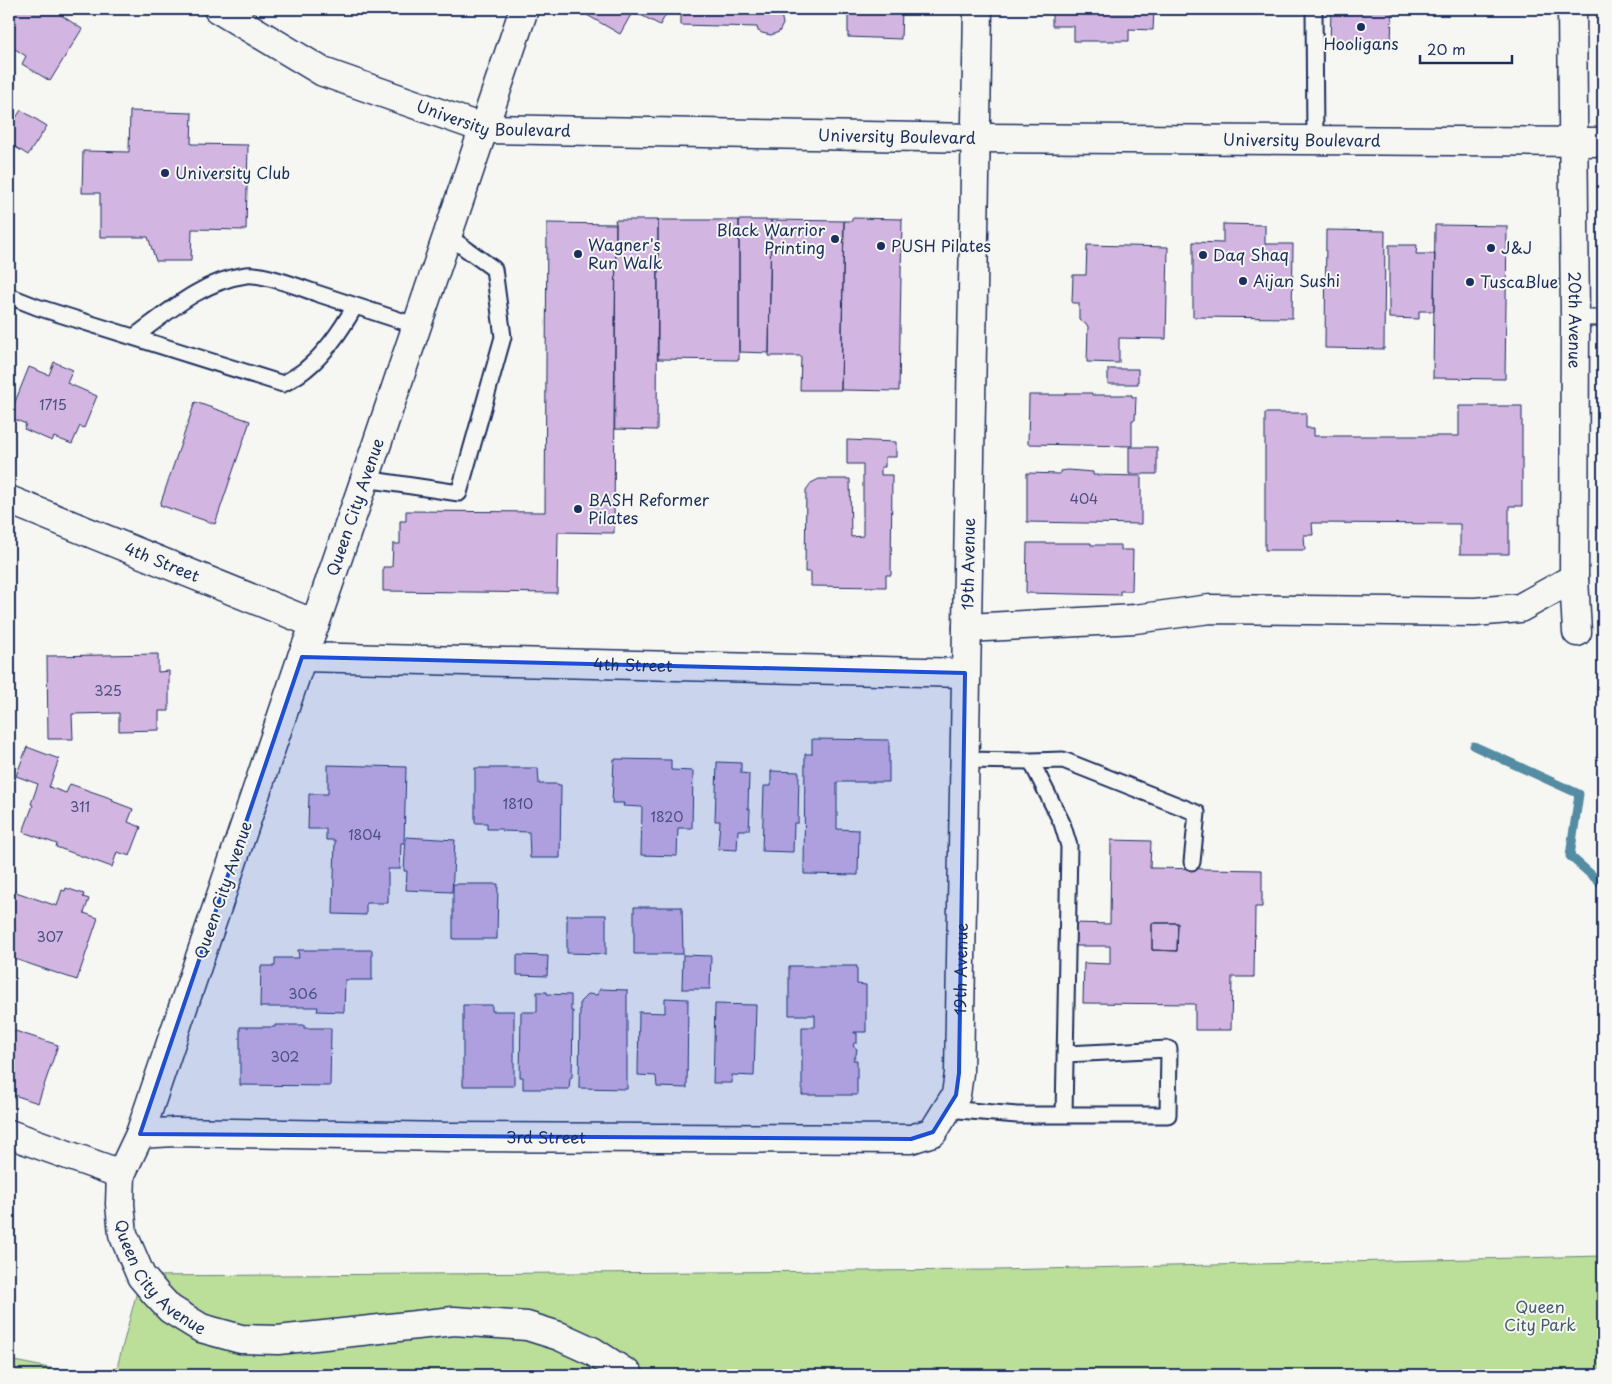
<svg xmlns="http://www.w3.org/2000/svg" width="1612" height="1384" viewBox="0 0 1612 1384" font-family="'Playpen Sans',sans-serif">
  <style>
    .green { fill: #bbde98; stroke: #6b867b }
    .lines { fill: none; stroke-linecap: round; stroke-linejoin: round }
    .stream { stroke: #538ca3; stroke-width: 9 }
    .building { fill: #d3b5e1; stroke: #1b2f5e; fill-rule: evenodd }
    .lane-casing { stroke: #1b2f5e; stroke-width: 19 }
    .street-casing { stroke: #1b2f5e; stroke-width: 31 }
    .secondary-casing { stroke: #1b2f5e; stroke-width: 31 }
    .lane { stroke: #f6f6f2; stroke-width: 15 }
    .street { stroke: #f6f6f2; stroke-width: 28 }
    .secondary { stroke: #f6f6f2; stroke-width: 28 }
    .marked { fill: #1d4ed8; fill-opacity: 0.2; stroke: #1d4ed8; stroke-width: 4; stroke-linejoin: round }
    .poi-dot { fill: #1b2f5e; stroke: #f6f6f2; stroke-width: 2 }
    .labels { text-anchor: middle; stroke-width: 4; stroke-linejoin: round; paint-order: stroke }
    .number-label { font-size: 14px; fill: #49507f }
    .poi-label { font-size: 16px; fill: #1b2f5e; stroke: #f6f6f2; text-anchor: start }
    .street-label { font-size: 16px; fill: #1b2f5e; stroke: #f6f6f2 }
    .park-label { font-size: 16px; fill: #435b6c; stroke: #f6f6f2 }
  </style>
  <rect width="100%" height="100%" fill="#f6f6f2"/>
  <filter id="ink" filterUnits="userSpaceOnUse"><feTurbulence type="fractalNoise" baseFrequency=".02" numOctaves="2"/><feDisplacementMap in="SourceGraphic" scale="10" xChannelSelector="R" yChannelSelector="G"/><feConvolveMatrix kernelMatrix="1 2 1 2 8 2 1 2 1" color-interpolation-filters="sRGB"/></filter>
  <g filter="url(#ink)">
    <path class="green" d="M1603,1256V1375H115L141,1276L997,1270Z
      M9,1360L85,1375H9Z"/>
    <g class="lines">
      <path class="stream" d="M1474,746L1579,794L1570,856L1603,885"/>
    </g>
    <path class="building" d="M9,9H52L82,29L50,81L22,64L26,56L15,49L9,59Z
      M590,9H669L660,25L633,11L620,34L587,15Z
      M681,9H775L781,14L783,24L779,32L771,35L762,33L758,31L757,27L681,25Z
      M848,9H902L901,39L848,37Z
      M1052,9H1154L1153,30L1129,29V41H1074V26H1052Z
      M1331,9H1392L1391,46L1330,45Z
      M21,110L47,126L28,155L9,143V129Z
      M130,111L192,113L191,144L248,145L246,230L192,229L191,261H156L148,237H100V193H82L83,151L129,152Z
      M852,218L902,219L899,391L841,390L844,221H852Z
      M615,220H658L657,430L614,429L616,224Z
      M658,220H739V360L658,359Z
      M739,220H771L769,353L739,352Z
      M771,220L844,221L841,390H800L801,356H769Z
      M547,223L616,224L614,533L558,532L557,593L383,591V567H392L393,544H400V521H406V511L545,512Z
      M1223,224L1265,225V244H1293L1292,318L1193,317V242L1223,243Z
      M1435,225L1507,226L1505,379L1433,378Z
      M1326,230L1385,231L1384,349L1325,348Z
      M1087,245L1168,247L1166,339L1119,338V363L1087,362L1088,326L1079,319V303H1072L1073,275H1086Z
      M1389,245H1417L1416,254H1435L1434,311H1419V319L1389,318Z
      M54,362L73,370L67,383L97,396L84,428L80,426L72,444L54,437L52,441L24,429L26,424L9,417L29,367L49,375Z
      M1108,369H1138V384H1108Z
      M1066,393H1092V395H1132V397H1136L1135,420H1132V446L1028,444L1029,395H1066Z
      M195,402L250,421L215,524L160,505Z
      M1459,406H1522V506H1509V554H1460V524L1312,523L1313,535H1304L1305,550H1265V413H1306V428H1314V436H1459Z
      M847,440L896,442V457H885V467H881V475H892L891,575H886V587L811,586V572H805L806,490L811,483L819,479H850L851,537L863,536V464H847Z
      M1129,447H1157V474H1129Z
      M1068,470L1093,472V475L1141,476V524L1027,522V473L1060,474V471Z
      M1027,543H1091V545H1121V550H1133L1132,591H1120V595L1026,593Z
      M158,654V672L169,671V711H159V730L119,731V713L72,714L73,739H48L47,656Z
      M812,739L889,740V782H837V829L859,830L858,875L804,874L805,754H812Z
      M27,747L59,759L49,787L66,793L70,784L113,799L112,801L133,809L128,822L141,827L130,856L117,852L112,867L56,847L57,844L23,832L33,805L31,804L38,784L16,776Z
      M614,759L671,760V770L693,771L692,828H678L677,856L641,855L642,807L623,806L624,803H612Z
      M717,762L741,763V773L749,774L748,809H750L749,830H738L737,850L718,849L720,821H715Z
      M328,765L406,767L404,843H401L400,869H388V903H366V915L333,914L335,840H326V829H308L309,794H328Z
      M475,768H538L539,784H558V785H561L560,858H530L529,832L502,831V829H487V823H475Z
      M771,771L799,772L798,823H794L793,852L762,851L764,786H771Z
      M406,837L455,840L452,892L406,890L407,871H404Z
      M1111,840L1151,841L1150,868L1262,870V907H1255L1254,977H1232L1231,1030H1195V1004L1083,1003L1084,963L1110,964V946H1074V923L1110,924ZM1152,923H1178L1177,951L1152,950Z
      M453,884H498L497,939H453Z
      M66,888L84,894L83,897L89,899L84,913L98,918L77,980L9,957L10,890L57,906L62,890L65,891Z
      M634,907H682L683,954H634Z
      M567,915H606V954L567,953Z
      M1152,923H1178L1177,951L1152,950Z
      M298,950H372V980H345L344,1012L317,1011L318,1007H260L261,966H275V958H299Z
      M517,955L548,956L547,976L517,975Z
      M683,955L711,956L710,989H682Z
      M789,966H857V984L866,985V1032H854V1033H857V1043H854L853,1046L857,1049L856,1055L854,1058L853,1060H857V1095H802V1027H815V1015H789Z
      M600,989L627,990V1089L579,1088L580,1002L588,994L597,995Z
      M537,992H547V994L571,995V1011H573L572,1077L570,1078L569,1089H523V1077H520L521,1012H537Z
      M665,998L688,999L687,1088L657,1087L656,1076L638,1075L639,1012L665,1013Z
      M715,1004L756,1005L754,1076L732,1075V1083H713Z
      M463,1005H492V1011H514V1086H463Z
      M275,1025H304V1028H331L330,1086L240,1085V1027H275Z
      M9,1029L58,1045L38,1103L14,1095L12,1101L9,1100Z"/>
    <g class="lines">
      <defs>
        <path id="lane" d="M1314,9L1315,140
          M9,296L37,307L283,384C291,379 299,375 306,369C327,352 342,329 355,306
          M1575,318H1603
          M134,337C168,312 202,281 246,275C262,273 299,287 316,293C350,304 383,315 417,326
          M365,479L459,493L503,337L494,269L448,236
          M964,760L1031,761L1063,760L1197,813L1192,862
          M1031,761L1062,823L1069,846L1064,1115
          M947,1109L1017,1115H1168L1169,1049L1066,1054"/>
        <g id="street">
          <path id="s1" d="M524,9L365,479L315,624L302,657L140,1134L121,1174L120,1204L123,1234L141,1276L156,1294L170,1309L201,1328L241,1339L278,1340L454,1321L527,1326L559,1336L592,1351L629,1375"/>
          <path id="s2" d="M1572,9L1575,318L1574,578L1577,632"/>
          <path id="s3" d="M9,500L315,624"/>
          <path d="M967,628L1135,619L1210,609L1475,612L1520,608L1574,578"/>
          <path id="s4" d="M302,657L965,673"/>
          <path d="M9,1134L121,1174"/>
          <path id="s5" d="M140,1134L174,1132L448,1137L911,1139L933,1132L956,1095L959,1073L978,9"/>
        </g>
        <g id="secondary">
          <path id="s6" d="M218,9L323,72L485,129L976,138L1603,142"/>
        </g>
      </defs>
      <use href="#lane" class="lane-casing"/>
      <use href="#street" class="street-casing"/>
      <use href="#secondary" class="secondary-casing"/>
      <use href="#lane" class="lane"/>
      <use href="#street" class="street"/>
      <use href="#secondary" class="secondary"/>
    </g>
  </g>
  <path class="marked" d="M302,657L965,673L959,1073L956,1095L933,1132L911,1139L140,1134Z"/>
  <g class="poi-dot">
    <circle cx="1361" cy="27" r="5"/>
    <circle cx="165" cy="173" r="5"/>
    <circle cx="835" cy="239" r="5"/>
    <circle cx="881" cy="246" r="5"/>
    <circle cx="1491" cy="248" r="5"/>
    <circle cx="578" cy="254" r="5"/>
    <circle cx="1203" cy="255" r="5"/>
    <circle cx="1243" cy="281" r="5"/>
    <circle cx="1470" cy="282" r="5"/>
    <circle cx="578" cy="509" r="5"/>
  </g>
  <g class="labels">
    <g class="number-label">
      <text x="53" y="410">1715</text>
      <text x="1084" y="504">404</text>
      <text x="108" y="696">325</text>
      <text x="518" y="809">1810</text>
      <text x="80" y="812">311</text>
      <text x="667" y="822">1820</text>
      <text x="365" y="840">1804</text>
      <text x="50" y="942">307</text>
      <text x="303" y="999">306</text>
      <text x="285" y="1062">302</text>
    </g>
    <g class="poi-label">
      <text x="1361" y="50" text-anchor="middle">Hooligans</text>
      <text x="175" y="179">University Club</text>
      <text x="825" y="236" text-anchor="end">Black Warrior<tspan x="825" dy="18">Printing</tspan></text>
      <text x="588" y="251">Wagner's<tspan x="588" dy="18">Run Walk</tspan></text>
      <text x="891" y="252">PUSH Pilates</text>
      <text x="1501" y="254">J&amp;J</text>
      <text x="1213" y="261">Daq Shaq</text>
      <text x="1253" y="287">Aijan Sushi</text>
      <text x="1480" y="288">TuscaBlue</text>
      <text x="588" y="506">BASH Reformer<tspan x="588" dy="18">Pilates</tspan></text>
    </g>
    <g class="street-label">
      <text dy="6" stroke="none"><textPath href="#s6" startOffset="301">University Boulevard</textPath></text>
      <text dy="6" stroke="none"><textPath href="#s6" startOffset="706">University Boulevard</textPath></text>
      <text dy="6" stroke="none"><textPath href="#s6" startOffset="1111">University Boulevard</textPath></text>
      <text dy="6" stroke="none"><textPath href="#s2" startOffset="311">20th Avenue</textPath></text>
      <text transform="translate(355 507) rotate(-71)" y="6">Queen City Avenue</text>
      <text dy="6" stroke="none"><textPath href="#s3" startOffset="165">4th Street</textPath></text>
      <text dy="6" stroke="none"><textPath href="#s5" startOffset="1369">19th Avenue</textPath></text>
      <text dy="6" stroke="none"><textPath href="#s4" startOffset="331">4th Street</textPath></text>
      <text transform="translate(223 890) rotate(-71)" y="6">Queen City Avenue</text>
      <text dy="6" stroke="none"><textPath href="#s5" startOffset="964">19th Avenue</textPath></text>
      <text dy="6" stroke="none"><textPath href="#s5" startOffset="406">3rd Street</textPath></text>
      <text dy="6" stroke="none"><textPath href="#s1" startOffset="1351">Queen City Avenue</textPath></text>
    </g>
    <g class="park-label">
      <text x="1540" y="1313">Queen<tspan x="1540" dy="18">City Park</tspan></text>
    </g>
  </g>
  <rect width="1612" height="1384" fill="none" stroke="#f6f6f2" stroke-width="30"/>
  <rect x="15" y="15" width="1582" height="1354" fill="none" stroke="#1b2f5e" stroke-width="2" filter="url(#ink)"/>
  <path d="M1420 55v8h92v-8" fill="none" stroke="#1b2f5e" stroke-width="2.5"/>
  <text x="1427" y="55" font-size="15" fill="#1b2f5e" stroke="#f6f6f2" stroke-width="4" paint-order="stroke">20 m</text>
</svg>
